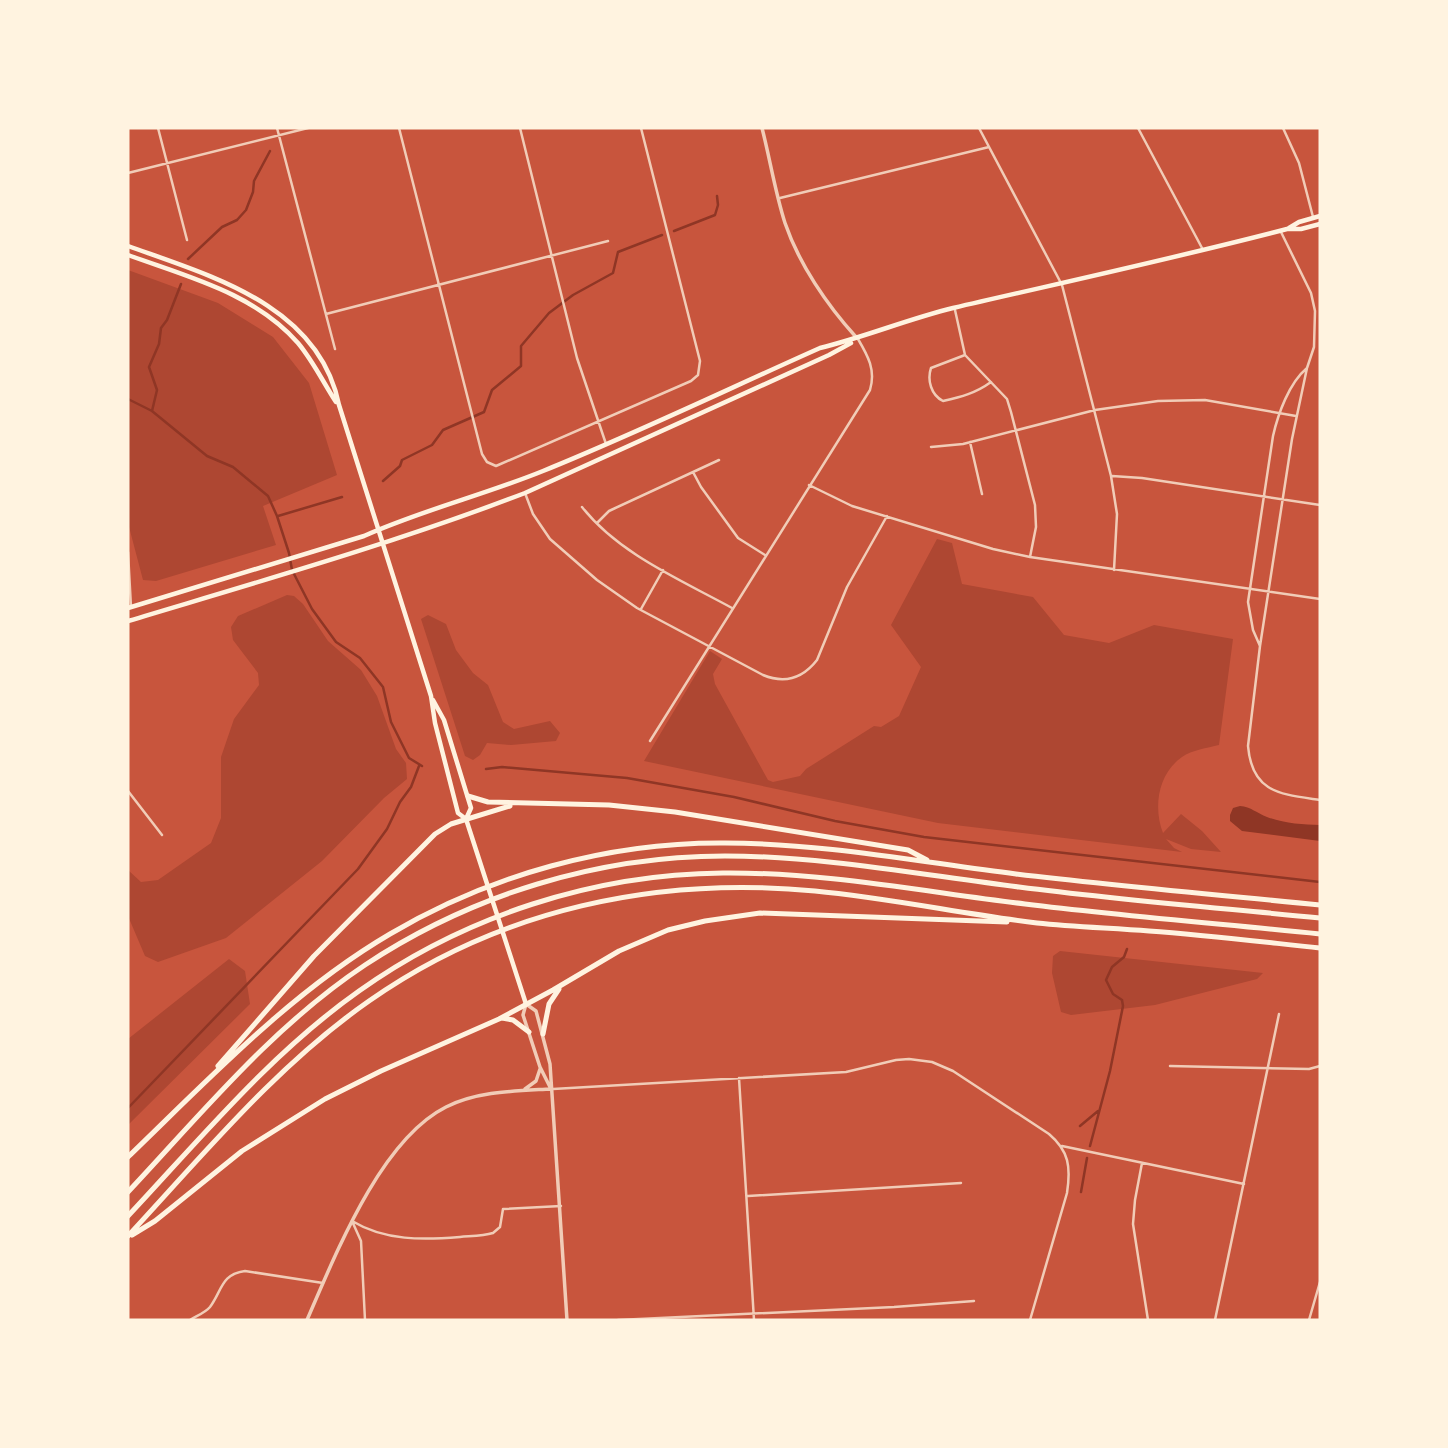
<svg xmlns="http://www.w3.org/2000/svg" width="1448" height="1448" viewBox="0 0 1448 1448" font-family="Signika,sans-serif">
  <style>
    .green { fill: #ae4732 }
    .water { fill: #8f3625 }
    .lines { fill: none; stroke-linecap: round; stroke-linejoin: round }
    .stream { stroke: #8f3625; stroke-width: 2.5 }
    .minor { stroke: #f1ccb7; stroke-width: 2.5 }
    .tertiary { stroke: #f1ccb7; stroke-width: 3.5 }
    .secondary { stroke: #fff3e0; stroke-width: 4.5 }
    .motorway { stroke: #fff3e0; stroke-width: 5 }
  </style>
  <rect width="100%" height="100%" fill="#c8553d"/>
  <path class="green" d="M128,270L218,303L273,337L309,383L337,475L263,506L276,545L156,581L143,580L128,523Z
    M937,539L952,543L962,584L1033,597L1064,635L1109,643L1154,625L1233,639L1219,745C1207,748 1192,750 1182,757C1158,774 1153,807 1163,833L1181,814L1202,831L1221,852L1191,849L1166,839L1174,848L1182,852L938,823L644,761L710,651L722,659L713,674L715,684L768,780L773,782L800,776L806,769L874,726L881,727L899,716L921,667L891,625Z
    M287,595L294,596L303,604L328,641L361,670L377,696L396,749L406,763L407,779L384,798L322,861L226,938L158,962L145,956L128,916V870L141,882L158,880L211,843L221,818V757L234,719L259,685L258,673L233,640L231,627L238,616Z
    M428,615L446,624L456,650L473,673L488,685L503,722L514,729L550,721L560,733L556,741L511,745L487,743L480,755L473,760L465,756L421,619Z
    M1060,951L1263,973L1257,979L1155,1005L1071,1015L1061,1012L1052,973L1053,956Z
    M229,959L245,971L250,1004L128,1125V1039Z"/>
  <path class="water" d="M1240,806C1251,807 1257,813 1267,817C1283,823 1303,825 1320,825V841L1242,831L1230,821V815L1233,808Z"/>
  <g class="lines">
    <path class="stream" d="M674,231L715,215L718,205L717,196
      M188,259L222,227L237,220L246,210L253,192L254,181L270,151
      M128,399L152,411L207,456L233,467L268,496L277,516L289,553L292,570L312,609L336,642L360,658L383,687L391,722L409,758L422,766
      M152,411L157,390L149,367L159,344L161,328L167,320L181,284
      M383,481L400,466L402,460L432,445L443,430L484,412L492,390L521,366V346L549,313L573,295L613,273L618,252L662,235
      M278,516L342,497
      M486,769L502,767L627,778L734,797L835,821L924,837L1320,882
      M128,1108L358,869L387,829L400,802L411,787L419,766
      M1080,1126L1098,1111
      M1090,1146L1110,1071L1123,1006L1122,1000L1113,994L1106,980L1112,967L1124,957L1127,949
      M1081,1192L1087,1158"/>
    <path class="minor" d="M158,128L187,240
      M277,128L335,349
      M399,128L482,454L487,462L496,466L691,381L698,375L700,361L641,128
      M520,128L577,358L606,444
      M979,128L1062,285L1111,476L1117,514L1114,570
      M1138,128L1202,248
      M1283,128L1299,163L1313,217
      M128,173L308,128
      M780,198L989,147
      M1281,232L1311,293L1315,311L1314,347L1307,368L1292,439L1260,646L1248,746C1252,793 1280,794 1320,800
      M955,310L965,355L1007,399L1011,412L1035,505L1036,527L1030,557
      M326,314L608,241
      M965,355L931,368C927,380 931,395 943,401C961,397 976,393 991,382
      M970,442L982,494
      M931,447L963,444L1095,410L1158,401L1205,400L1296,416
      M693,472L701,487L738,538L765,555
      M1112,476L1142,478L1320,505
      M809,485L852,506L993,549L1030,557L1320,599
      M525,493L533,514L550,539L597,580L637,608L763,675C785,684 803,678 817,660L847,587L887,516
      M582,507C619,554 681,580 732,608
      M598,522L609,511L719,460
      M128,552L131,607
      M641,609L663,570
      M1260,646L1253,630L1248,602L1273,436C1278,414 1289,383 1307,368
      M650,741L870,390C876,370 868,356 858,339
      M128,791L162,835
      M1170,1066L1309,1069L1320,1066
      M739,1078L754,1320
      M553,1089L846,1072L896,1060L909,1059L932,1062L953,1071L1049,1134C1069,1151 1071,1167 1067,1193L1030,1320
      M1062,1146L1244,1184
      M1142,1163L1135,1200L1133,1224L1148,1320
      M748,1196L961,1183
      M352,1221C385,1241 423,1240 460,1237C471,1236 483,1236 493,1233L500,1227L503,1209L561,1206
      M352,1221L361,1241L365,1320
      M190,1320C196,1316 205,1313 210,1307C222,1291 221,1274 245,1271L323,1283
      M618,1320L894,1307L974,1301
      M1215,1320L1279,1014
      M1309,1320L1320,1282"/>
    <path class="tertiary" d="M762,128C770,159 775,192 785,223C799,264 827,305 856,337
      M525,1089L536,1081L540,1069
      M551,1089L540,1067L523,1015L526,1004L536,1011L550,1064L567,1320
      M307,1320C335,1256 380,1140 446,1107C478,1091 515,1091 551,1089"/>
    <path class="secondary" d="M1289,228L1299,222L1320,216
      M128,246C211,276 319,305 339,405L431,696L435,723L458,813L466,819
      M128,255C188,277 254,293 298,343C313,361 323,382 336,402
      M128,608L364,536C422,510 484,495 543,471C637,433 728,389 820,348C865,337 908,319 953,308C1065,282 1176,258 1287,229H1301L1320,224
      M128,621C261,581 395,543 525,493L829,355L851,343
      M433,700L444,720L471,808L466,819
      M466,819L526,1004"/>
    <path class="motorway" d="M468,796L488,802L609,805L675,812L908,850L927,860
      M502,1018L513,1020L529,1032
      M543,1034L549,1004L559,989
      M218,1066L314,956L435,834L451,824L510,806
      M128,1157C210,1078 291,992 390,934C490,875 608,842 725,843C822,843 920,862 1016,874C1117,886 1219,895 1320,905
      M128,1192C202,1113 273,1026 365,965C471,895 597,856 725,856C823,856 922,875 1019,887C1119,900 1220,908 1320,918
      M128,1216C201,1138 271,1053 359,991C464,916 594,874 723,873C824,872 925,892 1025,904C1123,916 1222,924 1320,934
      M132,1235L155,1221L242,1151L325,1099L381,1071L499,1019L553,990L619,951L668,930L705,921L760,913L1007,922
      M128,1236C204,1154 277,1065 369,1001C500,909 656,876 815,891C889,898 963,914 1037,923C1074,927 1112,928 1149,931C1206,935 1263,942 1320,948"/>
  </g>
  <rect width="1448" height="1448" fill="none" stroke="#fff3e0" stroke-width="259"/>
</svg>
